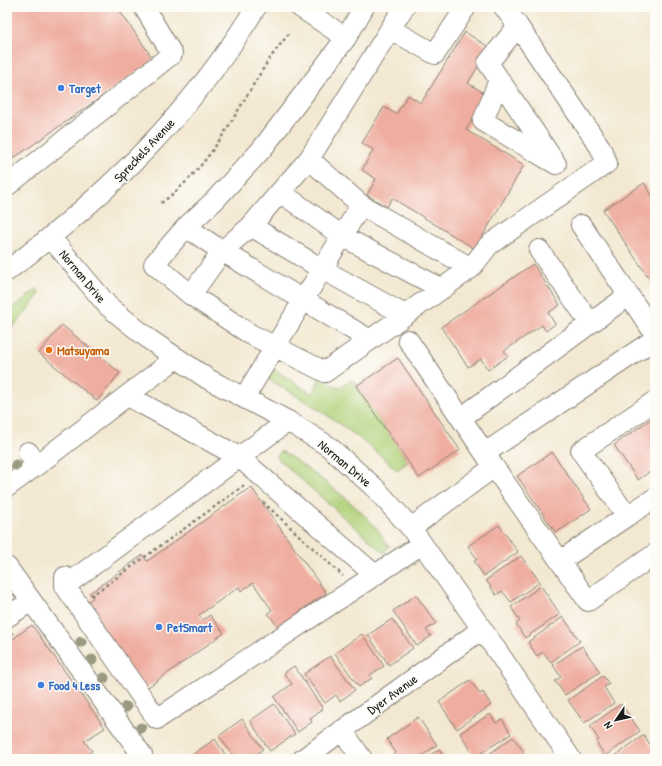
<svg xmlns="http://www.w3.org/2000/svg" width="662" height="766" viewBox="0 0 662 766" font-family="'Patrick Hand',sans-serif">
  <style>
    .green { fill: #b0d17a; stroke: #66764b }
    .building { fill: #efada0 }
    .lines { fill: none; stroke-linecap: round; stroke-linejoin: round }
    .minor-casing { stroke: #888276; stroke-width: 22 }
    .path { stroke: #888276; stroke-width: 2.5; stroke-dasharray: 3 3; stroke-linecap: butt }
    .minor { stroke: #fff; stroke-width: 20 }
    .tree { fill: #999a80 }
    .shop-dot { fill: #3f7fe0; stroke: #fdfcf7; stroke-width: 1.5 }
    .food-dot { fill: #e8710a; stroke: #fdfcf7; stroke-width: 1.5 }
    .labels { text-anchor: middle; stroke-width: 3; stroke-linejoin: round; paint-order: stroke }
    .shop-label { font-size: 13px; font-weight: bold; fill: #366cbe; stroke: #fdfcf7; text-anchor: start }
    .street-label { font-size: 13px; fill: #1c1c1c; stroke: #fdfcf7 }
    .food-label { font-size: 13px; font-weight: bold; fill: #c56008; stroke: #fdfcf7; text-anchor: start }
  </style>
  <rect width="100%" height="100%" fill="#fdfcf7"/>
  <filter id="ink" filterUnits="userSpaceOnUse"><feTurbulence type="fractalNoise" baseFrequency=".025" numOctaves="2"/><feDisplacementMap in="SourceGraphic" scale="8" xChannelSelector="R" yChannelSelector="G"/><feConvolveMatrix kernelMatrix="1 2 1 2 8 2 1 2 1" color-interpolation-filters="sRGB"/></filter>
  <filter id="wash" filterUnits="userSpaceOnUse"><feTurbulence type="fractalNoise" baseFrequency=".012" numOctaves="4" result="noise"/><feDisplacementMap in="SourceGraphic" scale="16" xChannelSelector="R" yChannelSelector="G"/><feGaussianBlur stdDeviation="0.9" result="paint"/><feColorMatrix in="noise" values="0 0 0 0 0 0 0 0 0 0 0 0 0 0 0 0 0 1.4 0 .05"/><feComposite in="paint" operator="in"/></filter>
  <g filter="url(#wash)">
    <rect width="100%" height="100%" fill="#f3e8d1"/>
    <path class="green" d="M37,289L40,293L38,296L18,322L7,332V312Z
      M272,368L312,394L320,378L339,388L352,379L408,462L397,470C354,431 316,406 266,378Z
      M281,451C302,463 382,522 385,543L390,545L384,553L276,457Z"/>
    <g id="blocks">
      <path class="building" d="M7,7H117L154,60L7,163Z
        M465,32L490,48L468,83L487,95L466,130L524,165L475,249L392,198L387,207L367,195L376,179L362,170L373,150L362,143L384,107L396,114L408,95L421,103Z
        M644,183L655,200V287L603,210Z
        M533,264L560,305L548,313L555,324L546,331L542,325L504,351L508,356L488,370L481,359L468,367L441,327Z
        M62,325L120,373L97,401L39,353Z
        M398,358L460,450L419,478L356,386Z
        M655,416V468L638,480L614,445Z
        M552,452L591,509L556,533L517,476Z
        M251,487L326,593L278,627L268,613L272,610L253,583L241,591L239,587L199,615L203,620L210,615L224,633L144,690L83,605L93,598L90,593L143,555L147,561L156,555Z
        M499,525L518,552L484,576L474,561L477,559L468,546Z
        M521,556L540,582L511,602L502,591L496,595L486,580Z
        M541,586L560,614L525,638L516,624L520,621L511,607Z
        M416,595L436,623L426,630L431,636L417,646L393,611Z
        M563,617L580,641L551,662L543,652L537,656L528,642Z
        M392,619L413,648L389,665L368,635Z
        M32,625L105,728L84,741L92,751L80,759H7V643Z
        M362,634L384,666L370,675L372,678L359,687L335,653Z
        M582,646L600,672L565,695L555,681L561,677L553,665Z
        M330,656L355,690L340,701L336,695L325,703L304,674Z
        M294,666L323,709L310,718L312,722L298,732L274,697L292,684L284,673Z
        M603,676L609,684L604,687L614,703L584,723L568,700Z
        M470,680L480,694L483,692L491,705L457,729L439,702Z
        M274,704L295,734L270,751L250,721Z
        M621,704L640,731L605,756L596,742L599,740L590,726Z
        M490,714L496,723L502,719L511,734L475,757L460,733Z
        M418,717L437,745L417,759H394L392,756L396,753L387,739Z
        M242,719L263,749L254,756L256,759H236L219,736Z
        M644,735L655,752V759H610Z
        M513,737L524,752L521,754L524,759H482Z
        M215,739L228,759H190L189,757Z
        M439,749L446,759H425Z"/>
    </g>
  </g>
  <g filter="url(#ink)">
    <use href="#blocks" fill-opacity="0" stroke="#888276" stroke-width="1"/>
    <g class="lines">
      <defs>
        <path id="minor" d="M300,7L346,38
          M504,7L518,26
          M390,29L435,54L466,7
          M309,159L280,192L342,236L442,289
          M7,186L172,54L144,7
          M361,205L471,268L325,372L250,334L191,295L154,264L186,227L214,201L262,149L346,38L364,7
          M581,225L655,334
          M251,226L322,269L405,315
          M186,227L222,251L370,340
          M51,238L108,306L150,340L208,379L288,421L328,446L375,488L411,528L482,629L571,759
          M539,250L590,323
          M471,268L489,245L607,163L600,147L518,26L488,63L556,164L483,121L499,80
          M7,271C106,196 191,114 256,7
          M191,295L222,251L251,226L280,192
          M408,340L492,464
          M128,396L239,457L375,575
          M244,398L361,205L309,159L404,7
          M461,418L629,295
          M28,452L37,465L176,358
          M485,453L655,339
          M7,487L37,465
          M627,516L655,498
          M411,528L494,467L588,601L655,554
          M560,561L627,516L581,451L655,401
          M7,567L142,755L136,759
          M65,577V586L288,421
          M65,586L157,719L422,544
          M7,617L31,601
          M342,730L362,759
          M303,759L482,629"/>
      </defs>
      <use href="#minor" class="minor-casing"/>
      <path class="path" d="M161,203C211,167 233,116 265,66C272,54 282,43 290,32
        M263,502L343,576
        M91,596L246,484
        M7,638L13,633"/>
      <use href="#minor" class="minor"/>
    </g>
    <g class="tree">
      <circle cx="16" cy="465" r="5.5"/>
      <circle cx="81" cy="642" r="5.5"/>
      <circle cx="92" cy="660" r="5.5"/>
      <circle cx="104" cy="678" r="5.5"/>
      <circle cx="126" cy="707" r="5.5"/>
      <circle cx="141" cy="728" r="5.5"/>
    </g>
  </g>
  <g class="shop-dot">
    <circle cx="61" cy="88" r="4"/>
    <circle cx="159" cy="627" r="4"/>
    <circle cx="41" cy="685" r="4"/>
  </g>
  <circle class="food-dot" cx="49" cy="350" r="4"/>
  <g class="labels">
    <g class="shop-label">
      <text x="69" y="93">Target</text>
      <text x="167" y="632">PetSmart</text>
      <text x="49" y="690">Food 4 Less</text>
    </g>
    <g class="street-label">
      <text transform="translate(144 150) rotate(-47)" y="5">Spreckels Avenue</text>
      <text transform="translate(83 276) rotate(50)" y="5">Norman Drive</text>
      <text transform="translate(345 463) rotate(40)" y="5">Norman Drive</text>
      <text transform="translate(392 694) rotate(-36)" y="5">Dyer Avenue</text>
    </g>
    <g class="food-label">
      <text x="57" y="355">Matsuyama</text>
    </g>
  </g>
  <rect width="662" height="766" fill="none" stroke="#fdfcf7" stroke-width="24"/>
  <g transform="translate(616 720) rotate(236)" stroke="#fdfcf7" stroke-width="3" paint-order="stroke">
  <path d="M0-3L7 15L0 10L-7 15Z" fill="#1c1c1c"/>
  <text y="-6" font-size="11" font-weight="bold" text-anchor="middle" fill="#1c1c1c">N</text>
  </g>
</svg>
